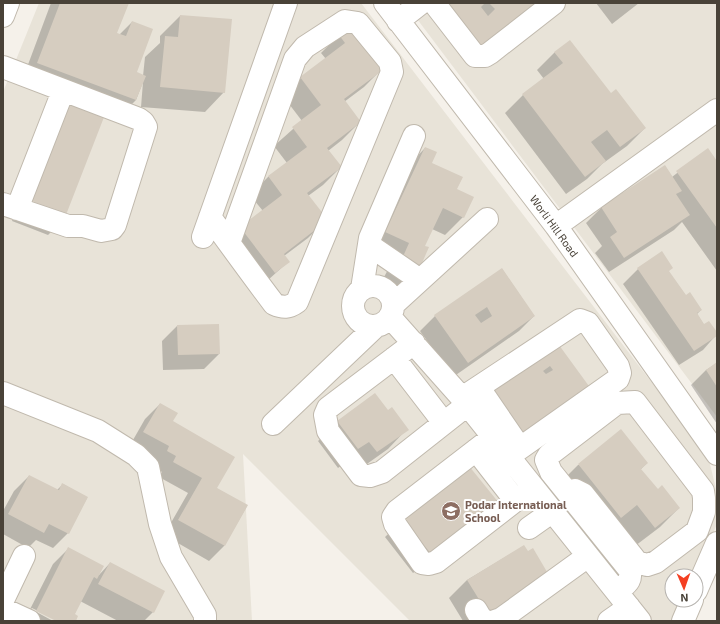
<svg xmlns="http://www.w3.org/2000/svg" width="720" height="624" viewBox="0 0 720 624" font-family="'Exo 2',sans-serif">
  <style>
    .residential { fill: #e8e3d8 }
    .shadow { fill: #0003 }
    .building { fill: #d6cdc0; fill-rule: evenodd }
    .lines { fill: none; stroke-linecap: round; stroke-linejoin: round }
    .minor-casing { stroke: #c0b9ad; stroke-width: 24 }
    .minor { stroke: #fff; stroke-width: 22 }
    .labels { text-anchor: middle; stroke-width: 4; stroke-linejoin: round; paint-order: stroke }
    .street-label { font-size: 11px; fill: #494238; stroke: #fff }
    .education-label { font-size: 11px; font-weight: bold; fill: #785e54; stroke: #fff; text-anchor: start }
  </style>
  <rect width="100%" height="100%" fill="#f5f1ea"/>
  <path class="residential" d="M39,3H361L708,456L717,493V524L695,576H672V600H686L677,621H410L243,454L252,621H3V92Z
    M405,3H717V417Z"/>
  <path class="shadow" d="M51,3H128L116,33L119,35L132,22L135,73L143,76L145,57L160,43V36L180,16L224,92L205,112L141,107L143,82L136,100L121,115L23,78Z
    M451,3H539L467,62Z
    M596,3H639L612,24Z
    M339,35L382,69L364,87L344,102L360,122L342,140L328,151L341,167L323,185L308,196L326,220L308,238L284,256L288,262L257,290L223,246L263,211L250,195L268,177L287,163L274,146L302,121L283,96L301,78L326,59L321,53Z
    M555,52L610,94L645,128L627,146L602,164L587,179L566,194L505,113L523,95L544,79L537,70Z
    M54,114L63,220L48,235L12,221Z
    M425,148L431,163L456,189L463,217L445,235L432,229L400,287L383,279L392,262L368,250L408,166Z
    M707,150L717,163V271L682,222L674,230L609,272L595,253L602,246L586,223L601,208L665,166L672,177Z
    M502,269L534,316L519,331L453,377L420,331L435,316Z
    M638,269L668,271L686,296L701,310L697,314L704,325L717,334L703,350L679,365L623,284Z
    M177,326L219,354L204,369L163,370L162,341Z
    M558,346L593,393L474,407Z
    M717,363V424L691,385L706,370Z
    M375,395L387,412L407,429L388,449L357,471L349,460L338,468L318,441L338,422Z
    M160,404L216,488L247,506L224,546L209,561L164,535L188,493L159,477L162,472L129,447L145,419Z
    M647,463L640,470L657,491L679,508L660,527L635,546L559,484L578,465Z
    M29,476L57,490L63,484L87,498L68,533L53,548L36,540L28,548L3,534V511L14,491Z
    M403,520L479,521L413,573L385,537Z
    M524,546L487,621H463L449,598L467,580Z
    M68,549L99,575L110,563L153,612L144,621H118L80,601L74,615L75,621H58L32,608L31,609L53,621H24L53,564Z"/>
  <path class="building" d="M60,3H129L117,33L126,36L132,21L153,29L137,72L146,76L136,100L37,63Z
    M449,3H485L481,7L488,16L495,9L489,3H540L482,48L448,4Z
    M180,15L232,19L225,93L160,87L165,36L178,37Z
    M350,26L383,70L344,99L361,122L327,148L342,167L307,193L328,220L284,254L290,262L275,273L240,227L282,195L268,176L307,147L292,127L321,105L300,77L345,43L339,35Z
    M570,40L611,93L616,89L646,128L620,147L607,130L591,142L606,161L585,177L522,94L563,63L554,52Z
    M69,98L106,112L64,220L27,206Z
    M425,147L437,152L432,163L463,177L457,189L474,197L464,218L443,208L425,246L429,247L419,270L401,261L409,243L385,232Z
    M708,148L717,161V228L676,171Z
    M665,165L682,191L676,194L690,215L624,258L610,237L617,232L601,207Z
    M662,251L673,268L669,271L686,295L690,292L702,310L697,313L704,324L709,321L717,332V336L694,351L637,268Z
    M502,268L535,316L468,363L434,315ZM487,307L492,316L481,323L475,315Z
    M219,324L220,354L178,355L177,325Z
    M559,345L594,393L521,442L488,392ZM550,366L553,370L546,374L543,371Z
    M717,362V387L706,370Z
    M375,393L388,410L392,407L409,430L377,452L369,442L358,449L337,421Z
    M160,403L178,413L173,421L235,457L217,488L248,505L225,546L178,520L202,478L173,462L176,456L167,451L169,446L143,432Z
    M621,429L648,463L641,469L658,489L662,485L680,508L655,528L637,505L621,518L578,464Z
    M469,466L499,503L432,555L402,519Z
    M29,475L59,490L62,483L88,497L69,534L49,524L44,533L8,514Z
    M524,545L528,551L533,548L550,577L488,614L467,580Z
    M68,547L104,566L97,579L94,577L75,614L78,616L76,621H56L36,611Z
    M110,562L165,591L154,613L98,584Z"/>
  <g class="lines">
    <defs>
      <path id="minor" d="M385,3L556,226L717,454
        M434,3L475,56H485L490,53L554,3
        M3,16L8,3
        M398,21L421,3
        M3,67L139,119L143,122L146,127L115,225L112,229L101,231L83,226H68L3,204
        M17,209L63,91
        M210,217C231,246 252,275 274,304C283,308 289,308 297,302L392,72L390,62L358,23L345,21L305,47L295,59L229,243
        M556,226L717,110
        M203,237L286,3
        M369,245L420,280
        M353 306a20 20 0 1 1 40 0a20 20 0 1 1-40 0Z
        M362,289L370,238L414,136
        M393,305L487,219
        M390,317L462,398L640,621
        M414,343L328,408L325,415L328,431L361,475L370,476L382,472L467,405
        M394,358L444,423
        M479,388L520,448
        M3,393L98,431L136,455L148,467L160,524L171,557L205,615V621
        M462,398L580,320L588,323L618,366L620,373L618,379L509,456
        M273,424L376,326
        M493,437L397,511L393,517L395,524L422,563L429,564L436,562L533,487
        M476,450L515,500
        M568,493L575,490L583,494L637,562L647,565L656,562L697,531L704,512V498L703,491L635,402L617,403L549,455L546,460L551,472L629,569C633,581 626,584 617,592
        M529,528L553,511
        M696,591L717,543
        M3,600L24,556
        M3,609L29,621
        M476,610L482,620L486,621
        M495,621L501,619L588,556
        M609,621L629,607
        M683,621L692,600"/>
    </defs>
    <use href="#minor" class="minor-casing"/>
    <use href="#minor" class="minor"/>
  </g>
  <defs>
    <symbol id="school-disc" viewBox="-11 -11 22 22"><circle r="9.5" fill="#8d6e63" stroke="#fff"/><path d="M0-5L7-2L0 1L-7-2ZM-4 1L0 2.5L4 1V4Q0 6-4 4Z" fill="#fff"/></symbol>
  </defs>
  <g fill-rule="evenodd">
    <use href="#school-disc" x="440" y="500" width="22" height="22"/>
  </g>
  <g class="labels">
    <g class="street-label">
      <text transform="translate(554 226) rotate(54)" y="4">Worli Hill Road</text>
    </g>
    <g class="education-label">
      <text x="465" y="509">Podar International<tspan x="465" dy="13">School</tspan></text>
    </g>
  </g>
  <rect width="720" height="624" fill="none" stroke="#494238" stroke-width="8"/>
  <g transform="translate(684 588) rotate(178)"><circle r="19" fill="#ffffff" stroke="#b6b3af"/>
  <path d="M0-3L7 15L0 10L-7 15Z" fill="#f43f22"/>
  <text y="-6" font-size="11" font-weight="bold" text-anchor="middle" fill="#494238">N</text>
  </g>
</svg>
